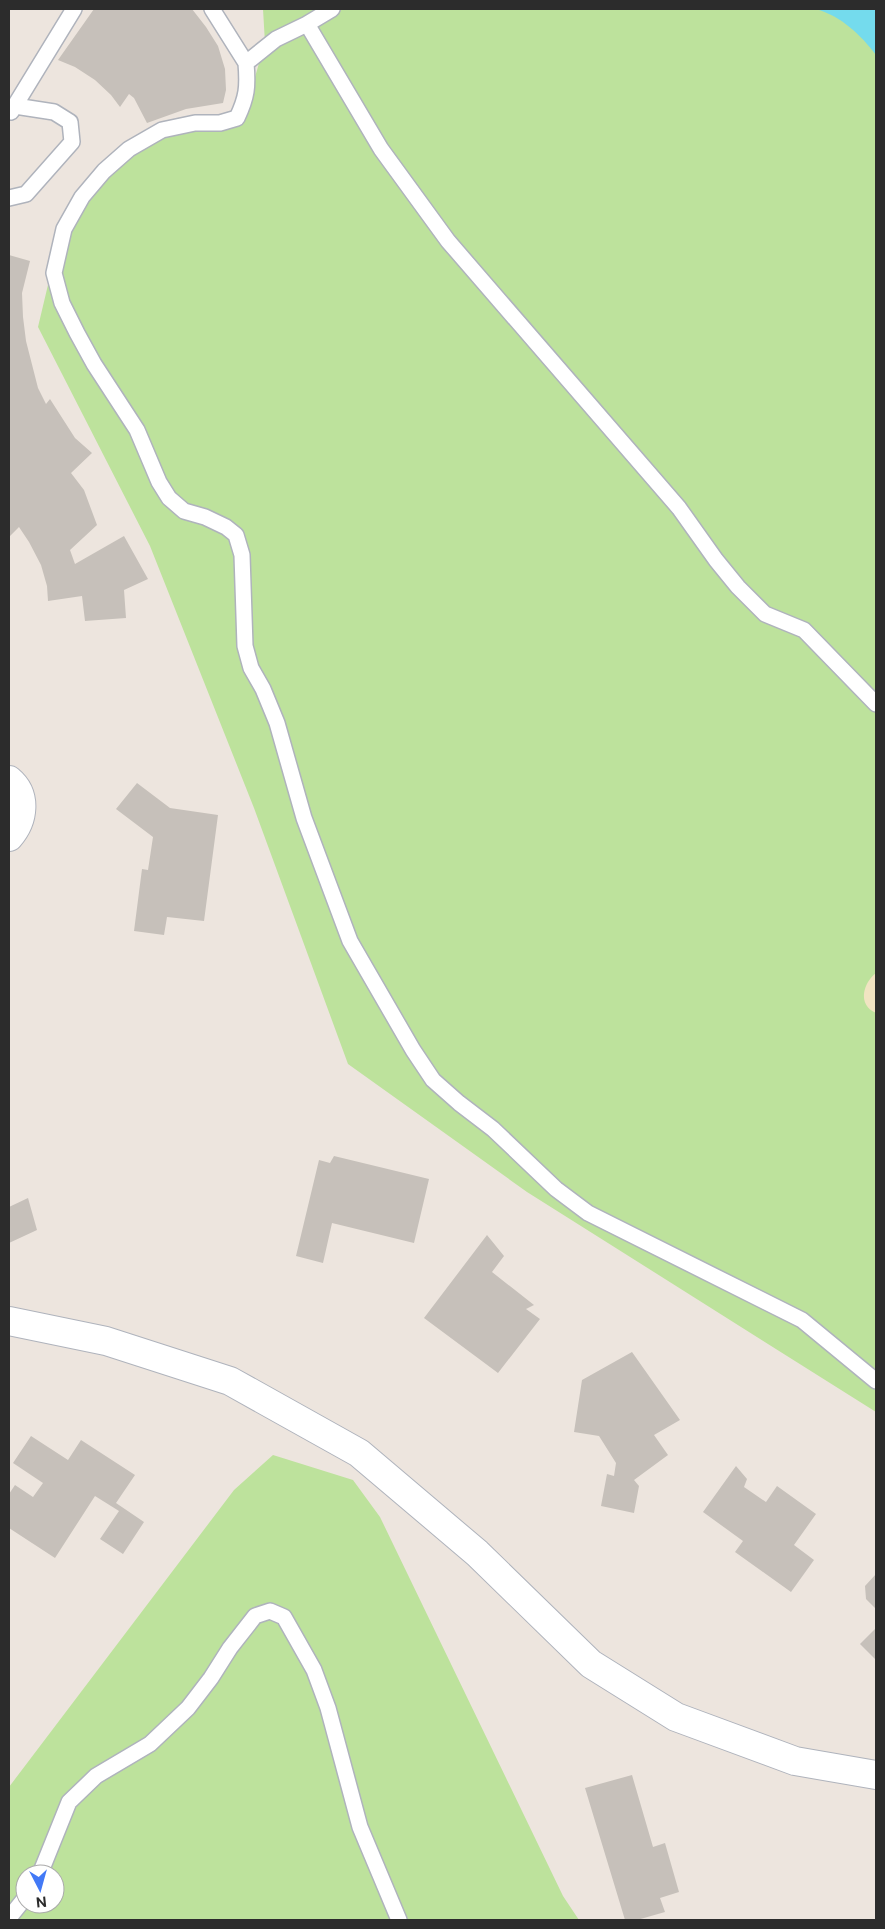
<svg xmlns="http://www.w3.org/2000/svg" width="885" height="1929" viewBox="0 0 885 1929" font-family="'Public Sans',sans-serif">
  <style>
    .green { fill: #bde29c; fill-rule: evenodd }
    .sand { fill: #f1e4c2 }
    .water { fill: #74dbed }
    .building { fill: #c6c0ba }
    .lines { fill: none; stroke-linecap: round; stroke-linejoin: round }
    .service-casing { stroke: #afb3bc; stroke-width: 18 }
    .minor-casing { stroke: #afb3bc; stroke-width: 30 }
    .service { stroke: #fff; stroke-width: 15 }
    .minor { stroke: #fff; stroke-width: 28 }
  </style>
  <rect width="100%" height="100%" fill="#ede5de"/>
  <path class="green" d="M263,9H876V1412L527,1192L348,1064L254,808L150,546L38,327L66,209L150,136L244,114L265,43Z
    M273,1455L353,1480L380,1517L563,1896L579,1920H9V1787L234,1490ZM25,1874H55V1904H25Z"/>
  <path class="sand" d="M876,973V1013C857,1005 863,983 876,973Z"/>
  <path class="water" d="M816,9H876V55C861,35 841,16 816,9Z"/>
  <path class="building" d="M94,9H192L206,27L218,46L225,69L226,90L223,103L186,109L147,123L134,98L129,94L120,107L111,95L95,80L75,67L58,60Z
    M9,255L30,261L22,293L23,317L26,341L38,388L46,404L50,399L75,438L92,453L71,473L84,490L97,525L70,550L75,564L124,536L148,579L124,590L126,618L85,621L82,596L48,601L47,586L41,565L29,542L19,527L9,537Z
    M137,783L170,808L218,815L204,921L167,917L164,935L134,931L142,869L148,870L153,837L116,809Z
    M334,1156L429,1179L414,1243L332,1223L323,1263L296,1256L319,1160L330,1163Z
    M28,1198L37,1230L9,1243V1207Z
    M487,1235L504,1256L492,1272L534,1305L526,1309L540,1319L498,1373L424,1318Z
    M632,1352L680,1420L654,1435L668,1455L634,1480L639,1486L634,1513L601,1506L607,1474L614,1476L616,1463L599,1436L574,1432L582,1380Z
    M31,1436L68,1460L81,1440L135,1475L116,1503L144,1522L123,1554L100,1539L119,1511L95,1496L55,1558L9,1528V1494L15,1485L33,1497L43,1483L13,1463Z
    M736,1466L747,1479L744,1487L766,1502L777,1486L816,1514L794,1545L814,1560L791,1592L735,1552L743,1541L703,1512Z
    M876,1574V1609L866,1599L865,1586Z
    M876,1628V1660L860,1644Z
    M632,1775L653,1847L665,1843L679,1892L660,1898L665,1912L637,1920H625L585,1788Z"/>
  <g class="lines">
    <defs>
      <path id="service" d="M212,9L246,63
        M307,24L332,9
        M11,112L74,9
        M9,198L26,194L72,142L70,122L54,112L15,106
        M876,704L804,630L765,614L738,587L716,560L679,508L448,241L381,149L307,24L276,39L246,63C248,87 247,97 237,118L220,123H195L162,130L129,149L104,171L82,197L64,229L54,273L62,303L77,333L94,364L137,430L159,482L169,498L184,511L205,517L226,527L236,535L242,555L245,646L251,668L263,689L277,723L304,818L350,941L413,1050L433,1080L459,1103L493,1129L556,1189L588,1213L802,1320L876,1381
        M40,1874L69,1802L96,1776L150,1744L188,1708L211,1678L230,1648L255,1616L270,1611L284,1617L314,1670L328,1708L360,1827L399,1920
        M9,1918L25,1898"/>
      <path id="minor" d="M9,780C27,795 24,820 9,837
        M9,1321L106,1341L230,1381L359,1453L477,1553L591,1664L676,1717L795,1761L876,1775"/>
    </defs>
    <use href="#service" class="service-casing"/>
    <use href="#minor" class="minor-casing"/>
    <use href="#service" class="service"/>
    <use href="#minor" class="minor"/>
  </g>
  <rect width="885" height="1929" fill="none" stroke="#2c2c2c" stroke-width="20"/>
  <g transform="translate(40 1889) rotate(174)"><circle r="24" fill="#ffffff" stroke="#ababab"/>
  <path d="M0-4L9 19L0 12L-9 19Z" fill="#4279f6"/>
  <text y="-8" font-size="14" font-weight="bold" text-anchor="middle" fill="#2c2c2c">N</text>
  </g>
</svg>
